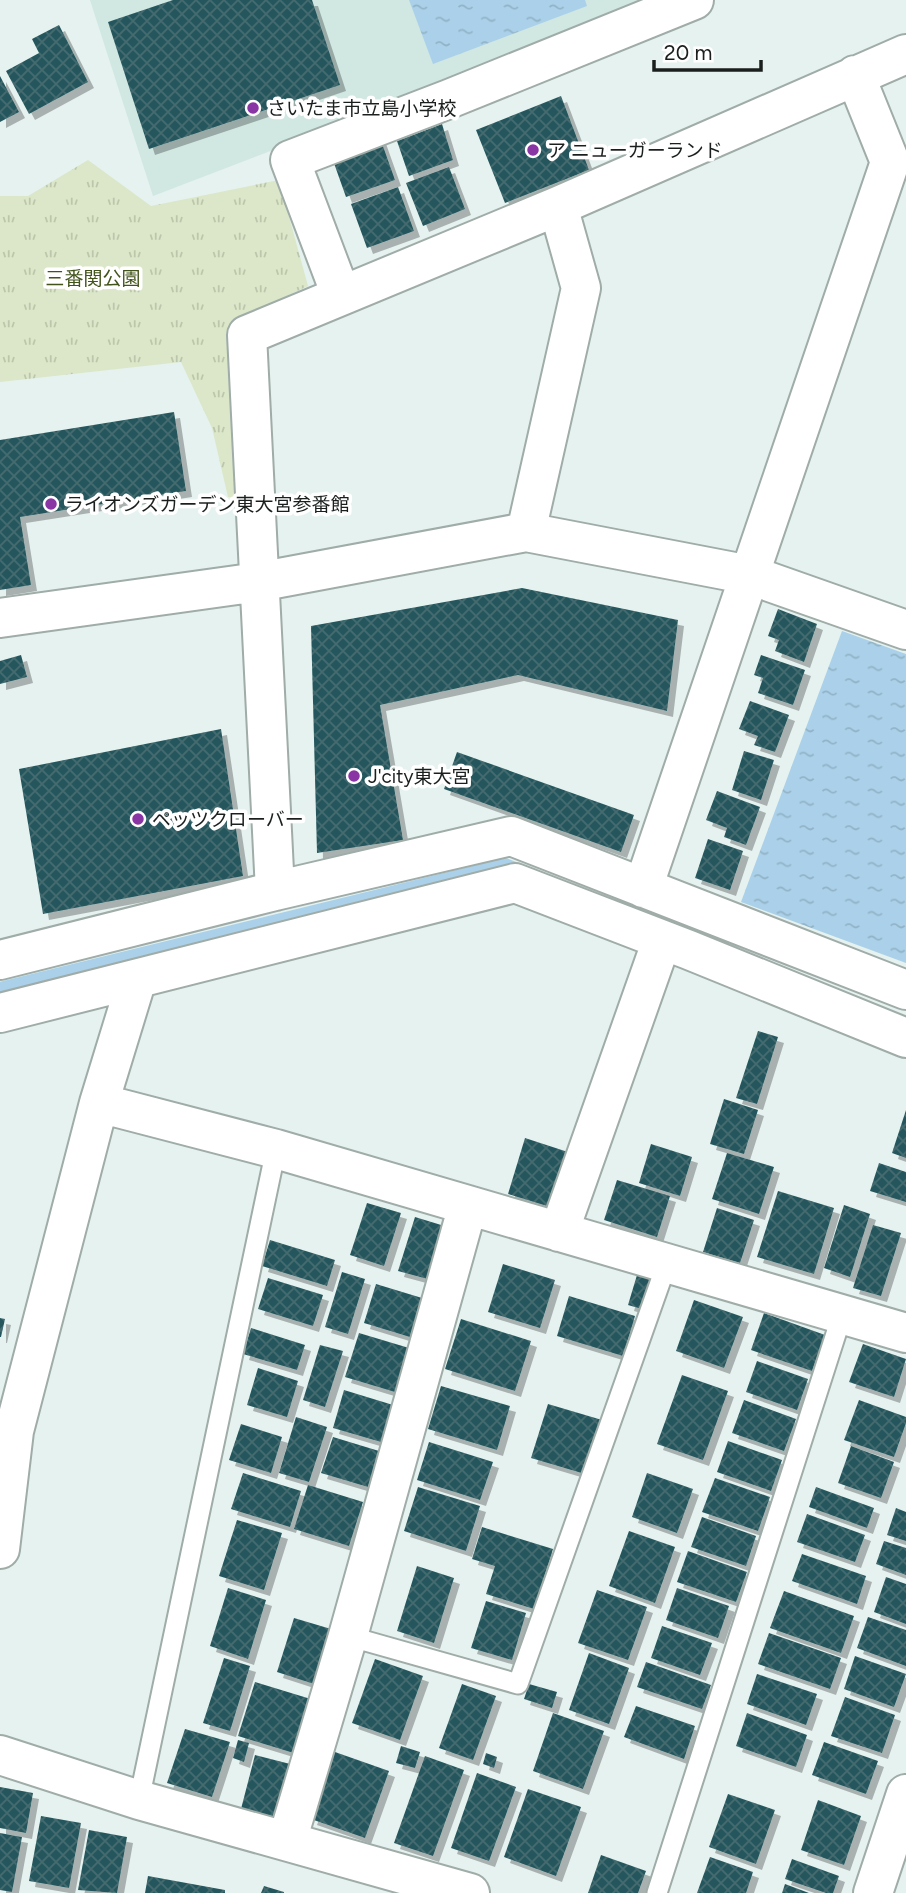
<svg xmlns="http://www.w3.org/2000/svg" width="906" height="1893" viewBox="0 0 906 1893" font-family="Figtree,'Noto Sans JP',sans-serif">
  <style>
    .built { fill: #d0e7e2 }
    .grass { fill: url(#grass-tufts) }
    .water { fill: url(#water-ripples) }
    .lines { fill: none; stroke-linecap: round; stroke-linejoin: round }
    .stream { stroke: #aad1e9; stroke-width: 10 }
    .building { fill: url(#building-cross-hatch); filter: url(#shadow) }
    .lane-casing { stroke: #9faca8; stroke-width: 23 }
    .street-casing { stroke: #9faca8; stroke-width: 42 }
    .secondary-casing { stroke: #9faca8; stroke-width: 42 }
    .lane { stroke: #fff; stroke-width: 19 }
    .street { stroke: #fff; stroke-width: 38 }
    .secondary { stroke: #fff; stroke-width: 38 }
    .poi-dot { fill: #8935a4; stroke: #fff; stroke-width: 2.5 }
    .labels { text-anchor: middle; stroke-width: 7; stroke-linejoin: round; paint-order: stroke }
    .poi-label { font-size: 19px; fill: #1a1f1e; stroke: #fff; text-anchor: start }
    .park-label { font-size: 19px; fill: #42541b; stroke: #fff }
  </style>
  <defs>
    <pattern id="grass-tufts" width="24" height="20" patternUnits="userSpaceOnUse" patternTransform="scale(1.75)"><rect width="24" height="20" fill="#dbe7c8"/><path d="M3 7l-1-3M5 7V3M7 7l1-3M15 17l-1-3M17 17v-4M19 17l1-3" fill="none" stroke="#bbc6ab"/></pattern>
    <pattern id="water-ripples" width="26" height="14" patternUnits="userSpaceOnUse" patternTransform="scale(1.75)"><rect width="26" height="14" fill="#aad1e9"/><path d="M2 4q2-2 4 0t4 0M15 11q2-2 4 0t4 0" fill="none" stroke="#92b3c7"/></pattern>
    <pattern id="building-cross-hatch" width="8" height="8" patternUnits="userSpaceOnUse" patternTransform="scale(1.75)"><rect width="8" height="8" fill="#26575d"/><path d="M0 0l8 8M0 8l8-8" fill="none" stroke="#446b70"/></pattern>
    <filter id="shadow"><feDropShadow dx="6" dy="6" stdDeviation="0" flood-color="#0004"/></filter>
  </defs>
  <rect width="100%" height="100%" fill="#e5f2ef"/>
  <path class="built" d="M90,0H650L611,20L153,196Z"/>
  <path class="grass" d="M88,160L151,206L279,180L308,286L234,321L239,498L228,497L212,428L181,362L0,382V196H28Z"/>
  <path class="water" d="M409,0H585L587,6L433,64Z
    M842,631L906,654V963L741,902Z"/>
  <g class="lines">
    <path class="stream" d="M0,987L505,863L520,869"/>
  </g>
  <path class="building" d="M173,0H312L340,85L149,149L108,22Z
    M59,25L88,82L29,114L6,71L39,53L32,39Z
    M0,76L19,112L0,122Z
    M561,96L589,170L505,203L476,130Z
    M442,124L453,160L409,176L397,141Z
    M379,135L395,180L346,197L330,152Z
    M449,167L465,209L423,226L406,183Z
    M398,187L414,231L367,248L351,204Z
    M174,412L186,491L20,517L31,585L0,590V440Z
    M522,588L678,620L667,711L518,675L380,705L403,840L317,853L311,626Z
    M778,609L817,624L804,662L775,651L779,640L768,636Z
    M21,655L27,677L0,684V661Z
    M761,655L805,670L793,705L758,693L763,678L754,675Z
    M750,701L789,715L775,752L754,745L758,736L739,729Z
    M221,729L243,876L43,914L19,769Z
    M744,751L774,760L761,800L732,790Z
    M457,752L634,815L621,852L444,789Z
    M717,791L760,807L746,845L724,837L727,828L706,820Z
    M708,839L743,851L730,890L695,878Z
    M758,1031L778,1037L757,1104L736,1098Z
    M724,1099L758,1110L744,1154L710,1144Z
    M906,1110V1158L892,1153Z
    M525,1138L574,1154L557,1209L508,1194Z
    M651,1144L692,1157L680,1196L639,1183Z
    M727,1153L774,1167L759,1214L712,1199Z
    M879,1163L906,1172V1202L870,1191Z
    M617,1180L670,1196L657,1237L604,1220Z
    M778,1191L834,1208L814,1274L757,1257Z
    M367,1203L401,1213L384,1266L350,1255Z
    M844,1205L870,1214L850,1277L824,1268Z
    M717,1208L754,1220L740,1263L703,1252Z
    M415,1217L451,1228L435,1281L398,1271Z
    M873,1225L901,1233L881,1296L853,1288Z
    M270,1240L335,1260L327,1286L262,1266Z
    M503,1264L555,1280L540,1328L488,1312Z
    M342,1272L365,1279L348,1334L325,1327Z
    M637,1275L654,1281L645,1310L628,1305Z
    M268,1278L323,1295L313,1326L258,1309Z
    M376,1284L422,1298L410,1337L364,1323Z
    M569,1296L635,1316L623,1356L557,1336Z
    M694,1300L743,1317L724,1368L676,1351Z
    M764,1313L825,1335L812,1371L751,1350Z
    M0,1318L5,1319L1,1337H0Z
    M461,1319L531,1341L515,1391L445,1369Z
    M251,1328L305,1345L297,1370L243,1354Z
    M359,1333L409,1348L395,1392L345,1377Z
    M863,1344L906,1359L894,1397L849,1382Z
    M320,1345L343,1351L325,1407L303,1400Z
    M757,1361L808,1379L797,1410L746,1392Z
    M258,1368L298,1381L287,1417L247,1405Z
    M682,1375L728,1391L703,1460L657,1444Z
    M441,1386L510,1406L497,1450L428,1429Z
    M344,1390L393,1405L381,1442L333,1428Z
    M744,1400L796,1419L784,1451L732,1433Z
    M859,1400L906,1417V1423L894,1457L844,1440Z
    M548,1404L602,1420L585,1474L531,1458Z
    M296,1417L327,1427L309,1482L279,1473Z
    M241,1424L282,1437L271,1473L229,1460Z
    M333,1437L379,1451L368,1487L321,1473Z
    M728,1441L782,1460L771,1491L717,1472Z
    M429,1442L493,1462L480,1500L417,1480Z
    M851,1446L894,1462L881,1498L838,1483Z
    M243,1473L301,1491L290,1527L231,1509Z
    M647,1473L693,1489L677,1533L632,1517Z
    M715,1478L770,1497L758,1531L702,1512Z
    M308,1485L363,1502L349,1546L294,1529Z
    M418,1487L480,1506L466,1551L404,1531Z
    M816,1487L874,1508L867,1528L809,1507Z
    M896,1508L906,1512V1541L887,1535Z
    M807,1514L865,1535L855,1562L797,1542Z
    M702,1517L756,1536L746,1566L691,1547Z
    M237,1520L282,1533L264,1590L219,1576Z
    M482,1527L553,1549L534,1609L486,1594L495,1566L472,1559Z
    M629,1531L675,1547L655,1603L609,1586Z
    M884,1541L906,1548V1575L876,1564Z
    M688,1551L747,1572L736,1602L677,1582Z
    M802,1554L866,1576L857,1604L792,1581Z
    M417,1566L454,1578L434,1643L397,1631Z
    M886,1577L906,1584V1624L874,1612Z
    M228,1588L266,1600L248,1659L210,1646Z
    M677,1588L729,1606L718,1638L666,1620Z
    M597,1590L647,1607L628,1660L578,1643Z
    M784,1591L854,1616L841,1653L770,1628Z
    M486,1601L526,1613L512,1660L471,1648Z
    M868,1617L906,1630V1666L857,1648Z
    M294,1618L331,1629L314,1684L277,1672Z
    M662,1626L712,1643L700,1675L651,1658Z
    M769,1633L841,1658L830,1689L758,1664Z
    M589,1653L629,1668L609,1724L569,1710Z
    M855,1656L906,1674L894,1707L844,1689Z
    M224,1658L250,1666L230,1731L203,1723Z
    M375,1659L423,1676L400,1740L352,1723Z
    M646,1662L711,1685L702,1709L637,1687Z
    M757,1674L817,1694L806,1725L747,1704Z
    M255,1682L314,1700L297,1754L238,1736Z
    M462,1684L496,1696L473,1760L439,1748Z
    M529,1684L557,1692L552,1708L524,1699Z
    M845,1697L895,1715L882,1753L831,1736Z
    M636,1706L695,1726L684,1759L624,1737Z
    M553,1713L604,1731L583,1789L533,1771Z
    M747,1713L807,1735L796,1767L736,1746Z
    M185,1729L230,1742L212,1797L167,1783Z
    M238,1740L249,1743L244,1762L233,1758Z
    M824,1742L878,1761L866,1794L812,1775Z
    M401,1746L420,1752L415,1768L396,1763Z
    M335,1752L389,1771L365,1838L311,1819Z
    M486,1753L497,1757L494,1768L483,1764Z
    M255,1755L294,1765L280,1818L241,1809Z
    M425,1756L464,1770L433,1856L394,1843Z
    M477,1773L516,1787L489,1861L451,1848Z
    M0,1787L33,1793L26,1833L0,1828Z
    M528,1789L581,1807L556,1876L504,1857Z
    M728,1794L775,1810L756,1864L709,1847Z
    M818,1800L861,1816L844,1865L801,1850Z
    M41,1816L81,1823L69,1888L29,1881Z
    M89,1830L127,1837L117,1893L78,1890Z
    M0,1833L22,1837L12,1892L0,1890Z
    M601,1855L646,1871L638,1893H588Z
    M710,1857L753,1872L746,1893H697Z
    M792,1859L839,1876L833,1893H826L785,1879Z
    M148,1876L225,1890V1893H145Z
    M785,1884L809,1893H782Z
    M264,1886L284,1892V1893H261Z"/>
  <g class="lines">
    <defs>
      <path id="lane" d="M348,1636L518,1684L667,1263
        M139,1800L276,1149
        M657,1893L842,1315"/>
      <path id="street" d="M341,295L290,160L449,99L694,0
        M526,532L581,288L558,206
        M0,618L258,582L526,532L750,575L906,630
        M643,888L890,162L855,75
        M275,891L247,335L558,206L906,54
        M0,960L275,891L511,836L906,990
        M0,1013L515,883L689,950L906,1038
        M99,1103L276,1149L906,1333
        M559,1232L662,940
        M0,1549L14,1431L99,1103L137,979
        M0,1755L139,1800L470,1893
        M287,1841L348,1636L468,1205"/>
      <path id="secondary" d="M873,1893L906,1794"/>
    </defs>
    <use href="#lane" class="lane-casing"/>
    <use href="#street" class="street-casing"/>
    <use href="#secondary" class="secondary-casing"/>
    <use href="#lane" class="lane"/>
    <use href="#street" class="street"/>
    <use href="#secondary" class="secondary"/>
  </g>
  <g class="poi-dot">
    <circle cx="253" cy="108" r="7"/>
    <circle cx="533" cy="150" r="7"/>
    <circle cx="51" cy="504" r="7"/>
    <circle cx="354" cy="776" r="7"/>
    <circle cx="138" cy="819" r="7"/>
  </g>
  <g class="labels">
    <g class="poi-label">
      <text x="267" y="115">さいたま市立島小学校</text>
      <text x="547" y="157">ア ニューガーランド</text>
      <text x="65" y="511">ライオンズガーデン東大宮参番館</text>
      <text x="368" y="783">J'city東大宮</text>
      <text x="152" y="826">ペッツクローバー</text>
    </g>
    <g class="park-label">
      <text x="93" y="285">三番関公園</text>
    </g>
  </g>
  <path d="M654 60v10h107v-10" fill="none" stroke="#1a1f1e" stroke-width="3.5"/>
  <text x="664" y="60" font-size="21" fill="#1a1f1e" stroke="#ffffff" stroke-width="5" paint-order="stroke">20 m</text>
</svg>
